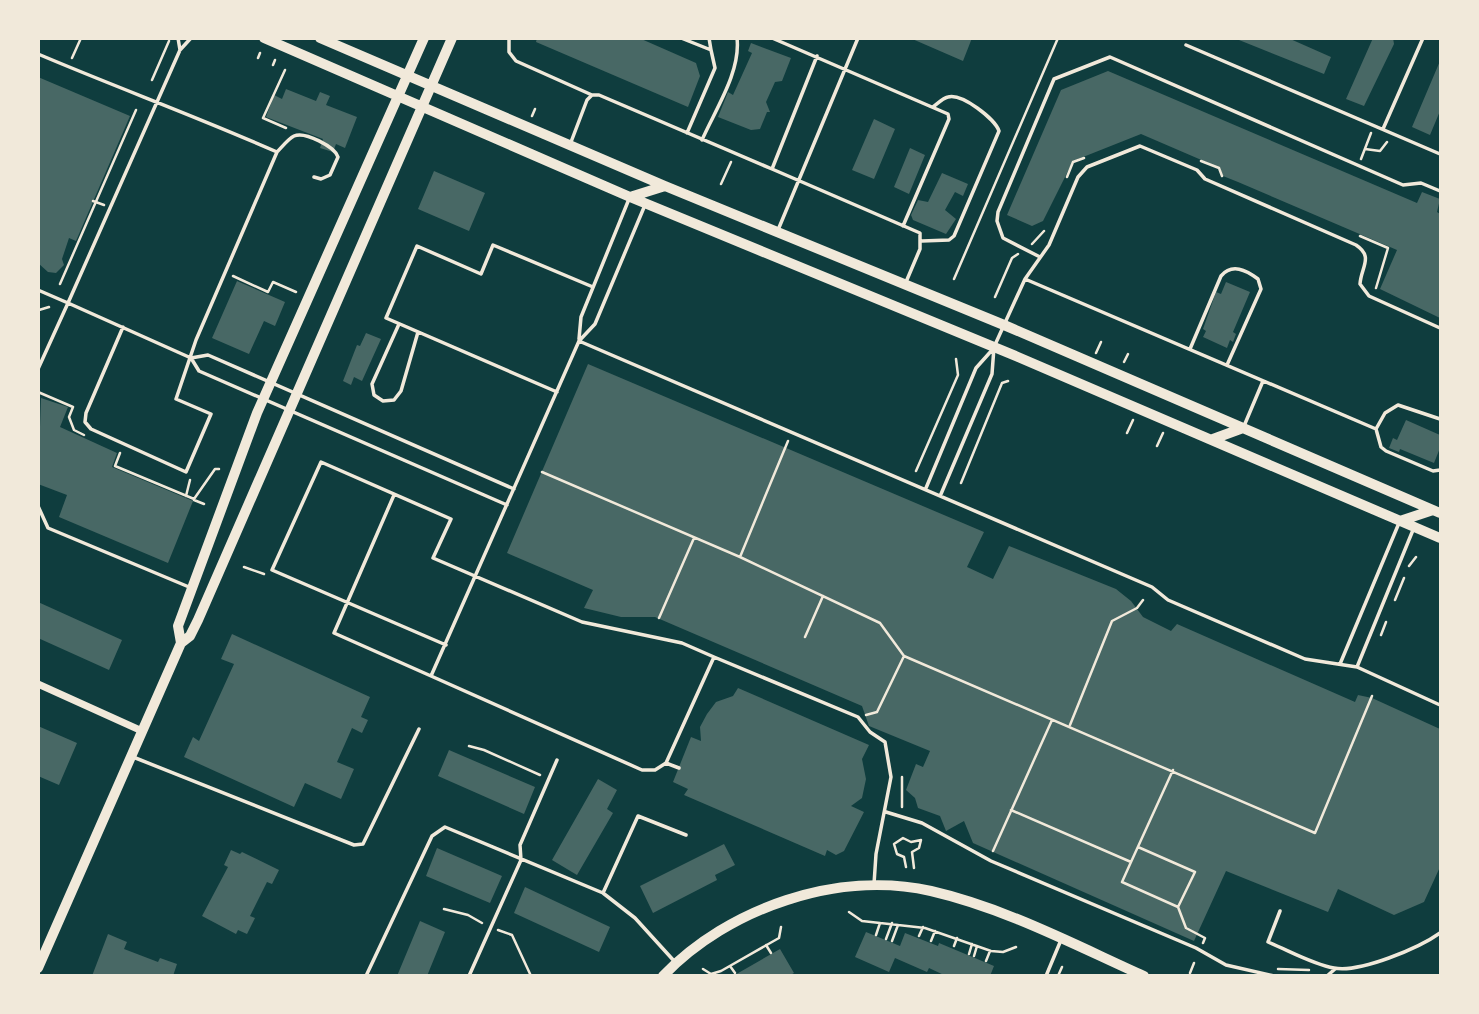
<svg xmlns="http://www.w3.org/2000/svg" width="1479" height="1014" viewBox="0 0 1479 1014" font-family="'PT Serif',serif">
  <style>
    .building { fill: #486865 }
    .lines { fill: none; stroke-linecap: round; stroke-linejoin: round }
    .path { stroke: #f1e9da; stroke-width: 2.5 }
    .service { stroke: #f1e9da; stroke-width: 3.5 }
    .minor { stroke: #f1e9da; stroke-width: 7 }
    .tertiary { stroke: #f1e9da; stroke-width: 10 }
    .secondary { stroke: #f1e9da; stroke-width: 10 }
  </style>
  <rect width="100%" height="100%" fill="#0f3d3e"/>
  <path class="building" d="M537,38H639L696,63L700,76L688,107L536,42Z
    M910,38H972L963,61Z
    M1234,38H1288L1331,57L1324,74Z
    M1373,38H1393L1394,44L1364,106L1346,99Z
    M751,43L791,58L782,81L775,82L766,102L770,112H767L760,129L751,130L718,117L728,92L733,95L752,53L748,51Z
    M1440,61V111L1430,135L1412,127Z
    M1108,71L1417,203L1422,192L1440,199L1437,212L1440,214V318L1380,289L1397,250L1238,182L1223,176L1220,168L1141,134L1073,161L1043,221L1032,226L1007,215L1061,90Z
    M38,77L130,116L76,241L69,238L62,259L64,265L56,273L48,272L38,263Z
    M286,89L316,101L320,92L330,96L326,105L357,117L345,148L336,144L333,152L320,148L323,139L266,117L274,95L282,99Z
    M874,119L895,129L874,179L852,170Z
    M910,148L925,155L909,194L894,187Z
    M434,171L485,193L469,231L418,209Z
    M942,173L968,184L963,196L955,192L945,210L956,219L946,234L913,220L911,215L918,200L928,202Z
    M237,281L285,302L275,326L264,321L249,354L212,338Z
    M1226,282L1250,292L1233,332L1236,334L1233,342L1230,340L1227,348L1203,337L1206,331L1203,329L1216,292L1221,294Z
    M366,333L381,339L362,381L354,377L351,385L343,381L357,345L360,346Z
    M588,364L984,532L967,567L993,579L1009,546L1116,589L1131,601L1143,617L1171,631L1177,624L1355,702L1358,695L1372,698L1440,729V867L1424,902L1394,915L1338,889L1328,912L1226,871L1194,941L973,843L964,821L946,831L940,816L918,808L915,798L906,790L916,764L923,767L930,751L869,726L862,706L655,617H621L584,608L593,590L507,553Z
    M41,398L68,407L60,427L117,453L112,467L193,501L168,563L59,517L67,495L38,484Z
    M1406,420L1440,435V448L1434,463L1400,449L1399,452L1389,448L1393,438L1397,440Z
    M38,602L122,640L109,670L38,638Z
    M232,634L370,697L361,717L368,720L362,733L352,728L337,762L354,769L341,799L305,783L294,807L184,757L193,737L199,741L234,664L221,659Z
    M738,688L869,745L862,759L866,779L862,798L851,806L864,812L844,851L836,855L827,850L825,856L684,795L688,789L673,782L691,737L701,741L700,727L707,714L716,702L733,696Z
    M38,726L77,743L59,785L38,776Z
    M449,750L535,787L524,814L438,776Z
    M598,779L617,790L607,809L613,813L577,875L552,860Z
    M724,844L735,865L715,875L717,880L653,913L640,886Z
    M437,848L502,876L490,903L426,876Z
    M231,850L240,854L242,852L279,870L272,884L267,882L250,916L255,918L247,934L238,930L236,934L202,916L228,867L224,865Z
    M525,887L610,927L599,952L514,913Z
    M420,921L445,932L427,976H397Z
    M866,932L900,946L905,933L938,946L939,943L994,966L990,976H946L929,968L927,972L895,958L889,972L855,957Z
    M108,934L127,942L124,949L158,962L160,958L177,964L173,976H92Z
    M780,949L794,973L789,976H733Z"/>
  <g class="lines">
    <path class="path" d="M72,58L81,38
      M258,58L260,53
      M273,65L275,60
      M285,70L263,118L286,128
      M152,80L169,41
      M532,116L535,109
      M1365,149L1380,151L1387,142
      M1361,159L1371,133
      M1201,161L1219,168L1222,176
      M1067,177L1073,162L1084,158
      M721,184L731,162
      M93,201L104,205
      M1360,236L1388,248L1376,288
      M1032,244L1044,231
      M233,276L268,292L273,282L296,292
      M954,279L1058,38
      M60,284L136,110
      M995,297L1012,258L1018,254
      M39,310L49,307
      M1096,353L1101,342
      M1124,362L1128,354
      M38,392L73,407L69,417L74,430L84,435
      M1127,433L1133,420
      M1157,446L1163,433
      M120,453L115,466L194,499L215,469H219
      M916,471L958,375L956,359
      M542,472L740,557L880,623L904,656L1315,833L1372,696
      M961,483L1002,383L1008,381
      M186,496L190,480
      M194,500L204,504
      M740,557L788,441
      M1409,566L1416,557
      M244,567L264,574
      M1395,600L1404,578
      M659,618L694,538
      M1381,635L1386,622
      M805,637L823,596
      M866,715L877,712L904,656
      M1070,725L1112,621L1137,608L1143,600
      M469,746L484,750L540,775
      M902,807V777
      M1011,810L1131,862L1173,770
      M1138,847L1195,872L1178,907
      M993,851L1052,720
      M1131,862L1122,882L1178,907L1186,928L1205,938L1203,943
      M906,867L904,857L897,854L894,844L903,838L911,842L921,840L919,848L912,852L914,868
      M444,909L468,915L482,923
      M849,912L862,921L925,928L991,951L1003,952L1016,947
      M498,930L512,935L531,976
      M876,935L880,923
      M919,936L923,927
      M886,939L892,923
      M892,941L898,925
      M931,941L935,931
      M766,945L771,953
      M954,946L957,938
      M969,954L972,944
      M974,956L977,946
      M986,961L990,951
      M730,966L735,973
      M703,969L711,974L721,971L779,938L781,927
      M1278,969L1309,970
      M1190,973L1194,963
      M1058,976L1062,967"/>
    <path class="service" d="M178,38L180,50
      M191,38L180,50L68,303L191,358L199,371L507,505
      M509,38V52L516,61L592,95
      M681,38L711,50L715,68L687,133
      M709,38L711,50
      M772,38L948,114L949,119L903,226
      M1186,45L1440,154
      M38,54C118,88 198,117 277,152L196,340L176,399L211,414L186,472L91,429L85,422L86,413L123,327
      M817,56L772,169L920,233V249L906,282
      M1383,129L1423,38
      M702,140C715,110 741,72 737,38
      M571,142L587,100L592,95H599L772,169
      M277,152C282,147 288,139 294,136C305,131 335,147 338,157L330,175L321,179L314,177
      M778,230L858,38
      M922,241L949,240L954,236L999,131C995,119 962,93 948,97C943,98 937,104 933,107
      M1040,257L1003,238L997,221L998,212L1054,79L1110,57L1403,185L1421,183L1440,191
      M1025,279L1376,429
      M38,290L68,303L38,369
      M399,324L372,384L374,395L383,401L394,400L401,391L418,332
      M579,339L581,317L629,199
      M579,341L595,324L645,205
      M1190,349L1221,276C1232,263 1246,270 1258,279L1261,289L1227,365
      M191,358L208,355L514,489
      M557,392L386,318L417,246L481,274L493,245L593,287
      M1440,419L1398,405L1385,413L1376,429L1381,447L1386,451L1433,471L1440,470
      M1244,426L1263,381
      M926,488L976,368L993,349
      M941,494L992,374L994,347L1004,325L1025,279L1049,245L1078,177L1087,167L1140,146L1197,170L1205,179L1356,245C1374,257 1361,267 1360,284L1369,296L1440,328
      M394,495L334,633L431,676
      M38,506L48,528L189,587
      M446,645L272,570L321,462L451,519L433,558L582,622L682,643L714,657
      M1340,664L1399,523
      M1357,667L1413,530
      M133,757L354,845L363,844L419,729
      M666,763L679,768
      M886,812L922,823L991,861L1196,948L1226,965L1274,976
      M874,884L876,854L891,777L885,742L870,732L858,717L714,657L666,763L655,770H642L431,676L579,341L1152,587L1168,600L1305,659L1357,667L1440,705
      M603,893L638,816L686,835
      M1280,911L1268,942C1288,950 1312,964 1334,968C1360,973 1419,948 1440,933
      M366,976L432,836L445,827L603,893L635,918L675,962
      M469,976L521,860L520,845L557,760
      M1046,976L1061,940
      M1327,976L1335,969"/>
    <path class="minor" d="M38,684L142,731"/>
    <path class="tertiary" d="M663,976C728,908 838,870 931,891C1005,908 1075,945 1144,976"/>
    <path class="secondary" d="M264,38L630,197L1018,357L1440,538
      M320,38L665,186L1004,325L1440,513
      M630,197L665,186
      M1213,439L1243,428
      M1400,521L1433,510
      M181,643L178,626L257,413L424,38
      M38,968L181,643L190,636L198,620L452,38"/>
  </g>
  <rect width="1479" height="1014" fill="none" stroke="#f1e9da" stroke-width="80"/>
</svg>
